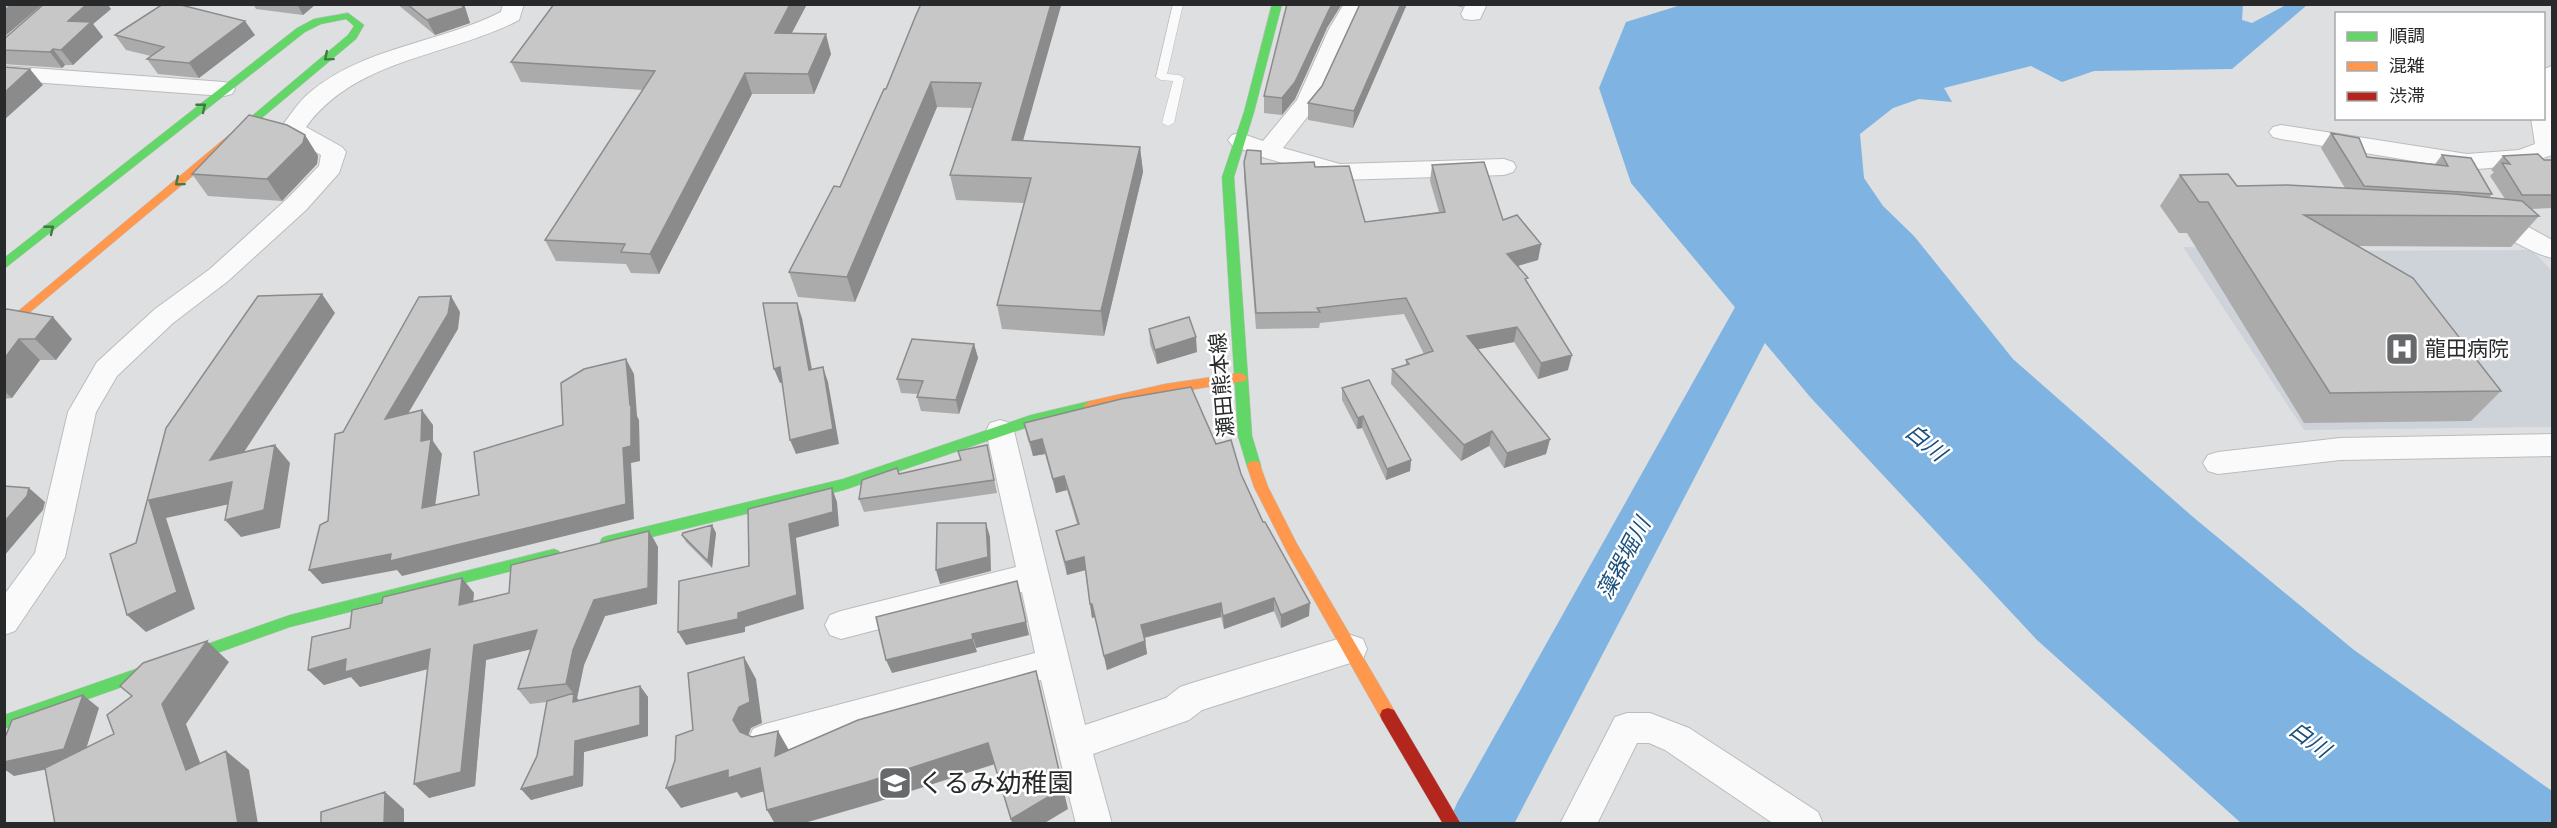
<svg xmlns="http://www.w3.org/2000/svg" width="2557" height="828" viewBox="0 0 2557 828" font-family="Cabin,'Noto Sans JP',sans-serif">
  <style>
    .built { fill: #ced3da }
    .water { fill: #7eb3e2 }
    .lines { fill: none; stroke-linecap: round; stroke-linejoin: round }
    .river { fill: #7eb3e2; fill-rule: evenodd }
    .lane-casing { stroke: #bbbcbe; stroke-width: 1 }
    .street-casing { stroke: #bbbcbe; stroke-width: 2 }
    .fast-casing { stroke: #bbbcbe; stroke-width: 1 }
    .slow-casing { stroke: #bbbcbe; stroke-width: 1 }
    .jam-casing { stroke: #bbbcbe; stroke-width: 1 }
    .lane { fill: #fafafa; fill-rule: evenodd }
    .street { fill: #fafafa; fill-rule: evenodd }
    .fast { fill: #63d668; fill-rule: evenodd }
    .slow { fill: #ff974d; fill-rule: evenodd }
    .jam { fill: #b3261e; fill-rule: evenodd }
    .wall { fill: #ababab }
    .shaded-wall { fill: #8b8b8b }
    .building { fill: #c7c7c7; stroke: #8b8b8b; stroke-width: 1.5 }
    .oneway { stroke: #437746 }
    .labels { text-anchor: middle; stroke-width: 5; stroke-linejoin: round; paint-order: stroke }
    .poi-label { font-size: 21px; fill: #28292a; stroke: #fff; text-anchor: start }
    .street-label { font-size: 21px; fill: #28292a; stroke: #fff }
    .water-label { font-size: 22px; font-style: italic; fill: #1a4f7b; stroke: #fff }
    .near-poi-label { font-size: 26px; fill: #28292a; stroke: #fff; text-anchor: start }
  </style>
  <rect width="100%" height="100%" fill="#dddfe1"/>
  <path class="built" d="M2183,247L2319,251L2532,250L2552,271V427L2304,430Z"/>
  <path class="water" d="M2243,4L2242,20L2252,23L2286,5H2307L2232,69L2094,71L2062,82L2031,66L1944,88L1952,102L1919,99L1893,108L1860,134L1864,178L1883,206L1914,236L2013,359L2193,517L2354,650L2552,791V823H2241L2037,640L1811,398L1631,183L1599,88L1626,22L1681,5Z"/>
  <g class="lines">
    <path class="river" d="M1767,277L1784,281L1791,293L1514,824H1448L1457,803L1743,293L1750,281Z"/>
    <defs>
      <path id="lane" d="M1173,4H1183L1167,74L1179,75L1184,78L1174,123L1168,126L1162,123L1173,81L1161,80L1156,77Z"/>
      <path id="street" d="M503,4H524L519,20C448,57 356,58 306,127L342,147L346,152L339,173L306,210L228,281L173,323L117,376L96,412L65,557L15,631L4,635V595L35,553L68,412L97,362L155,309L210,269L288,198L319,166L321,155L284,134L280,129C289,117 298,102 309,93C363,47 440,43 501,12Z
        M1344,4H1365L1351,29L1319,102L1283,148L1340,164L1504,159L1513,162L1516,167L1513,172L1504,175L1339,180L1259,156L1232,145L1228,140L1232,135L1240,133L1263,141L1297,100L1329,29Z
        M1466,4H1487L1480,19L1472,20L1464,19L1461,14Z
        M4,66L224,82L232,84L235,89L232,94L224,96L4,80Z
        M2552,66V155L2522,165L2467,170L2281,139L2273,137L2269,132L2273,127L2281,125L2467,154L2519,150L2535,144L2531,118H2544V69Z
        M2487,212L2514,219L2552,240V258C2526,252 2505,233 2478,226L2474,220L2478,214Z
        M1000,420L1010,423L1014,431L1085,725L1166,698L1180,687L1192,683L1351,635L1363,639L1367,649L1363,659L1202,710L1189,720L1093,754L1112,824H1076L1041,680L765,756L753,751L748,740L753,729L765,724L1035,653L1022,592L841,639L830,635L825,625L830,615L841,611L1016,567L986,431L990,423Z
        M2552,434V456L2340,460L2218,474L2208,471L2203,463L2208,455L2218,452L2340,438Z
        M1627,713H1650L1689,728L1818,812L1823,824H1774L1665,750L1649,743H1637L1597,824H1560L1615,717Z"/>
      <path id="fast" d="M1272,4H1282L1254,112L1234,177L1252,436L1261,466L1259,470H1249L1247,466L1238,436L1222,177L1244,112Z
        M348,13L364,25L356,39L244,133L240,134L234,131L348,35L354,26L346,19L321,24L305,32L4,269V258L297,28L314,19Z
        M1090,401L1095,402L1097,406L1095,410L1037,424L844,490L607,548L602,546L600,542L602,538L607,536L843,479L1031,415Z
        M554,549L559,551L561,555L559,559L290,627L4,729V715L290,615Z"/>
      <path id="slow" d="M240,128L246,131L244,133L4,334V323L236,129Z
        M1240,373L1245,375L1247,378L1245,381L1165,394L1090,411L1083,406L1090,401L1165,384Z
        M1254,461L1259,462L1268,487L1297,544L1394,710L1396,715L1394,720L1388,722L1382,720L1287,552L1254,487L1247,466L1249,462Z"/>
      <path id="jam" d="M1388,708L1394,710L1461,824H1443L1382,720L1380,715L1382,710Z"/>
    </defs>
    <use href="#lane" class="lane-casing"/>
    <use href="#street" class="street-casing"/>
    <use href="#fast" class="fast-casing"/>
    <use href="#slow" class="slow-casing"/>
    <use href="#jam" class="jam-casing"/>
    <use href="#lane" class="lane"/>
    <use href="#street" class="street"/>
    <use href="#fast" class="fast"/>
    <use href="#slow" class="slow"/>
    <use href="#jam" class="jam"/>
  </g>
  <path class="wall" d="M44,4H107L111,9L93,24L103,37L73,65H65L62,68L4,64V50Z
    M253,4H316L303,15L256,9Z
    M397,4H464L470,23L435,35Z
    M554,4H807L792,33L831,54L814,94H752L659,274L631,273L626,264L556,261L545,240L643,90L521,82L511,62Z
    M921,4H1061L1023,141L1140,147L1143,172L1104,336L1002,329L997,305L1024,203L956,200L950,175L973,108L937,107L855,302L798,297L789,272L840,187L886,89Z
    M1360,4H1407L1353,128L1308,120V103L1322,86Z
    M1446,4H1465L1462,7Z
    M1327,28L1295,99L1282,115L1264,113V96Z
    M115,35H255L199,78L158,74L147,59L151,56L126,50Z
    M2331,133L2367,157L2435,164L2442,155L2492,194L2489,198L2505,199L2490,176L2494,172L2491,170L2503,156L2544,160H2553V208L2531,209L2539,216L2511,247L2358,246L2501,391L2471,421L2304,423L2187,233H2179L2160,206L2180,175L2237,186L2345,188L2321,148Z
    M305,135L318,156L317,164L282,201L208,196L192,174Z
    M1244,162L1315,167L1365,222L1439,212L1430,181L1432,165L1503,220L1541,244L1538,260L1517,266L1527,283L1568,370L1538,379L1514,342L1477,349L1550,439L1546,454L1504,468L1489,446L1461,461L1391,384L1392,369L1406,365V360L1424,354L1404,314L1320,323L1319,328L1256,329L1244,177Z
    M4,311L72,339L56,360H40L12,398L4,399Z
    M1149,329L1197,352L1157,364L1150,344Z
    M974,344L978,358L959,414L921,411L917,397L918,394L901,393L897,379Z
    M1342,388L1411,460L1410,471L1386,480L1362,428L1357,429L1342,400Z
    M1024,423L1216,444L1241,474L1263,522L1309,616L1281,628L1274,611L1224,629L1221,617L1145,638L1147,654L1107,670L1095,617L1092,618L1085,570L1067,575L1059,544L1056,531L1077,524L1067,490L1056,493L1045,454L1033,456L1027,437Z
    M987,445L997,493L864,512L859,499L897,468L899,474L961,460Z
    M712,525L716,533L712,568L686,542L682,535Z
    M649,531L658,547L657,604L605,616L584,665L577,698L579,700L640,686L648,697V736L584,752L583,786L531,800L521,789L537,756L547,702L530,704L518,689L531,649L486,660L475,786L429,798L428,669L360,687L351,677L324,685L308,670L350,628L382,603L462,578L474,593L473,601L509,593Z"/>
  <path class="shaded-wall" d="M12,4H43L4,37V11Z
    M87,4H107L111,9L93,24L103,37L73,65L61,50L68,21Z
    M297,4H316L303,15Z
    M461,4H464L470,23L435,35L427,20Z
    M790,4H807L781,53L775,33Z
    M1051,4H1061V6L1016,165L1012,140Z
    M1332,4H1342L1327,28L1295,99L1282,115V98L1328,12Z
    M1401,4H1407L1353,128L1354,111Z
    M245,21L255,35L199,78L189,63Z
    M826,34L831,54L814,94L808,74Z
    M53,49L65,65L62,68L50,52Z
    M30,69L43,85L4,120V93Z
    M745,73L752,94L659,274L650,254Z
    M931,82L937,107L855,302L847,277Z
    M305,135L318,156L317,164L282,201L267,179Z
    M1140,147L1143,172L1104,336L1101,311Z
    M1541,244L1538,260L1504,270L1507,254Z
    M322,294L335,313L227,478L210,460Z
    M451,296L460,312L458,329L396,434L385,419Z
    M797,303L802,318L815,385L809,370Z
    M53,317L72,339L56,360L35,339Z
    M1517,327L1514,342L1465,352L1467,336Z
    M1196,337L1197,352L1157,364L1155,350Z
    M19,339L40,360L12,398L4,391V359Z
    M974,344L978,358L959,414L956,400Z
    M1572,355L1568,370L1538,379L1541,363Z
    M626,359L634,374L637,416L639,420L640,461L631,463L634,519L402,576L397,570L322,584L309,570L623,448L630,405Z
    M780,367L786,382L780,383L774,369Z
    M823,367L828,382L839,444L796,454L790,440Z
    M422,410L433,425V441L442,454L433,522L422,508L421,441Z
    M1363,416L1362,428L1357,429L1358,418Z
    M1492,431L1489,446L1461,461L1464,445Z
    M1042,439L1045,454L1033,456L1030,442Z
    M1550,439L1546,454L1504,468L1507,453Z
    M275,445L290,463L280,528L241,537L225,520Z
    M1411,460L1410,471L1386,480L1387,469Z
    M1064,476L1067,490L1056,493L1053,479Z
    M232,482L248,500L166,518L195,609L146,632L127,615L149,500Z
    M29,488L45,502L43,510L4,556V522Z
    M832,488L837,502L839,526L796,538L804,609L745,627V632L686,645L678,632L738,613L789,524Z
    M986,523L990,537L991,571L940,584L936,570Z
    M712,525L716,533L712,568L708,561Z
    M649,531L658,547L657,604L605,616L584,665L577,698L582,705L573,702L574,694L566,684L573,650L594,600Z
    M1084,557L1086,570L1067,575L1065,562Z
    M462,578L474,593L471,620L459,605Z
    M1017,581L1029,635L976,648L972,634Z
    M1274,598V611L1224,629L1223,616Z
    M1221,603V617L1143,638L1141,625Z
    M1310,603L1309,616L1281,628V615Z
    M1090,604H1092L1095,617L1092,618Z
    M537,630L549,645L486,660L475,786L429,798L414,784L474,645Z
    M973,639L977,652L892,673L886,660Z
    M207,641L229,662L186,724L210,790L186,770L162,704Z
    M1145,641L1147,654L1107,670L1104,656Z
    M430,649L443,665L360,687L351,677L324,685L308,670L346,659Z
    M744,657L756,679L762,723L751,728L746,741L740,732L733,720Z
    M1036,671L1068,809L1043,824H1012L1011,819Z
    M640,686L648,697V736L584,752L583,786L531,800L521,789L575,741Z
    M83,695L99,708L82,762L14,776L4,769V762Z
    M778,731L790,752L775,756Z
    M988,743L995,764L877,802L801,824H775L767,810Z
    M226,751L249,770L258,824H238Z
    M760,768L772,789L741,798L737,792L681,808L666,788L728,770Z
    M385,792L404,809V824H384Z"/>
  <path class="building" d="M4,4H12L4,11Z
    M44,4H87L68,21L91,22L61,50L53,49L50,52L4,50V39Z
    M163,4H177L245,21L189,63L147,59L164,47L115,35Z
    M407,4H461L463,8L427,20Z
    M554,4H790L775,33L826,34L808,74L745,73L650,254L621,252L625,244L545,240L655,71L511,62Z
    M921,4H1051L1012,140L1140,147L1101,311L997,305L1031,178L950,175L981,83L931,82L847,277L789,272L834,186L840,187L884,89H886L916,15Z
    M1287,4H1332L1328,12L1295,82L1282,98L1264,96Z
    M1360,4H1401L1354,111L1308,103L1322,86Z
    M4,67L30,69L4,93Z
    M249,115L287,125L305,135L303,143L267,179L192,174Z
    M2331,133L2359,138L2367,157L2448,166L2442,155L2471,158L2492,194L2364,186Z
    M1247,150L1261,151V164L1314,162L1315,167L1349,166L1365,222L1445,212L1432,165L1484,162L1503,220L1517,215L1541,244L1507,254L1528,278L1525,279L1572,355L1541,363L1517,327L1467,336L1550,439L1507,453L1492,431L1464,445L1392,369L1409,364L1406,360L1433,351L1406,298L1317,308L1320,312L1256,313L1244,162Z
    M2538,154L2544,160H2553V195H2522L2502,163L2510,164L2503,156Z
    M2228,174L2237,186L2287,185L2455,194L2522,201L2539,216L2304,215L2413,278L2501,391L2330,393L2208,202H2199L2180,175Z
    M322,294L210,460L275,445L264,510L225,520L232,482L149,500L177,592L127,615L110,554L136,543L166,428L258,296Z
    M451,296L448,314L385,419L422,410L421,441L431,439L422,508L479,495L474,452L563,425L561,383L584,369L626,359L630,405H631V446L623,448L626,504L390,561L391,554L309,570L320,525L328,521L335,434L343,432L419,297Z
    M763,303H797L809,370L823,367L833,429L790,440L780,367L774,369Z
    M7,309L53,317L35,339H19L4,359V311Z
    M1189,317L1196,337L1155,350L1149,329Z
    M912,339L974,344L956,400L917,397L923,381L897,379Z
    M1369,380L1411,460L1387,469L1363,416L1358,418L1342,388Z
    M1191,387L1216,444L1231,440L1241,474L1263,522H1265L1310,603L1281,615L1274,598L1223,616L1221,603L1141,625L1145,641L1104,656L1092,604H1090L1084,557L1065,562L1056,531L1079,524L1064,476L1053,479L1042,439L1030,442L1024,423L1121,399Z
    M987,445L994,480L859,499L862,480L897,468L899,474L961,460L958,451Z
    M4,486L29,488L27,496L4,522Z
    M832,488L833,512L789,524L797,595L738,613V619L678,632L679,581L749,566L748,509Z
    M937,523H986L988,557L936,570Z
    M712,525L708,561L682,535L683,533Z
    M649,531L648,588L594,600L573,650L566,684L518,689L537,630L474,645L461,772L414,784L430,649L345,672L346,659L308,670L312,637L350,628L352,610L382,603L383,597L462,578L459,605L509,593L511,565Z
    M1017,581L1026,622L972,634L973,639L886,660L876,617Z
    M207,641L162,704L186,770L226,751L238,824H55L45,768L114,734L107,715L132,696L120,686L143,663Z
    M744,657L750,702L739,707L733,720L740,732L752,737L778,731L775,756L858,720L1036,671L1063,788L1011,819L988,743L867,782L767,810L760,768L728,778V770L666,788L675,760L676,736L693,730L688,673Z
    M640,686V725L575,741L574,776L521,789L537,756L547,701L574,693L573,702Z
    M83,695L64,749L4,762V740L12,720Z
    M385,792L384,824H321V812Z"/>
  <defs><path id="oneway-chevron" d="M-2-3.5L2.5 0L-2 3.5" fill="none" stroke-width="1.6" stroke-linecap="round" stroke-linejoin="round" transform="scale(1.5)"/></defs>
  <g class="oneway">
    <use href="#oneway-chevron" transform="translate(328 57) rotate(140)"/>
    <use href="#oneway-chevron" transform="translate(202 107) rotate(-39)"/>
    <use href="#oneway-chevron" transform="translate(179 182) rotate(140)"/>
    <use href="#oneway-chevron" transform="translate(50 229) rotate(-39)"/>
  </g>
  <defs>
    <symbol id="hospital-square" viewBox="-11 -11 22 22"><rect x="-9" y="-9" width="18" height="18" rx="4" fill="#67696a" stroke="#fff"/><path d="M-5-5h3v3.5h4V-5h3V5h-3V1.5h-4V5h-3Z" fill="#fff"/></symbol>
    <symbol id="school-square" viewBox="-11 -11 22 22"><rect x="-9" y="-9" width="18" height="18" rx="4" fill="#67696a" stroke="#fff"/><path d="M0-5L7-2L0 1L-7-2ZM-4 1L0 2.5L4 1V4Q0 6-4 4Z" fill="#fff"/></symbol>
  </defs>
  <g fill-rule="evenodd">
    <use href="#hospital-square" x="2383" y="330" width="38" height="38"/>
    <use href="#school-square" x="876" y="764" width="38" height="38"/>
  </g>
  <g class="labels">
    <g class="poi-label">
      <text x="2425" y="356">龍田病院</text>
    </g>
    <g class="street-label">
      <text transform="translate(1222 385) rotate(-95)" y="7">瀬田熊本線</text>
    </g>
    <g class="water-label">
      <text transform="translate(1926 442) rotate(39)" y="8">白川</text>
      <text transform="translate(1623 558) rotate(-62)" y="8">藻器堀川</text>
      <text transform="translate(2310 739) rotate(36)" y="8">白川</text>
    </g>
    <g class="near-poi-label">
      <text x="918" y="792">くるみ幼稚園</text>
    </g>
  </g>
  <rect width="2557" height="828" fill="none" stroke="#28292a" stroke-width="12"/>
  <rect x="2335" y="12" width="210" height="108" fill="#ffffff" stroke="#a9a9aa" stroke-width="1.5"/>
  <rect x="2347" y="32" width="30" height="9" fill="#63d668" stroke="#a9a9aa" stroke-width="1.5"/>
  <text x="2389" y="42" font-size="18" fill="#28292a">順調</text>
  <rect x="2347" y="62" width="30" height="9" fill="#ff974d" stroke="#a9a9aa" stroke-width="1.5"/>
  <text x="2389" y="72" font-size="18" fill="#28292a">混雑</text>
  <rect x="2347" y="92" width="30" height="9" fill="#b3261e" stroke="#a9a9aa" stroke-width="1.5"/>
  <text x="2389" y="102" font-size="18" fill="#28292a">渋滞</text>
</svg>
